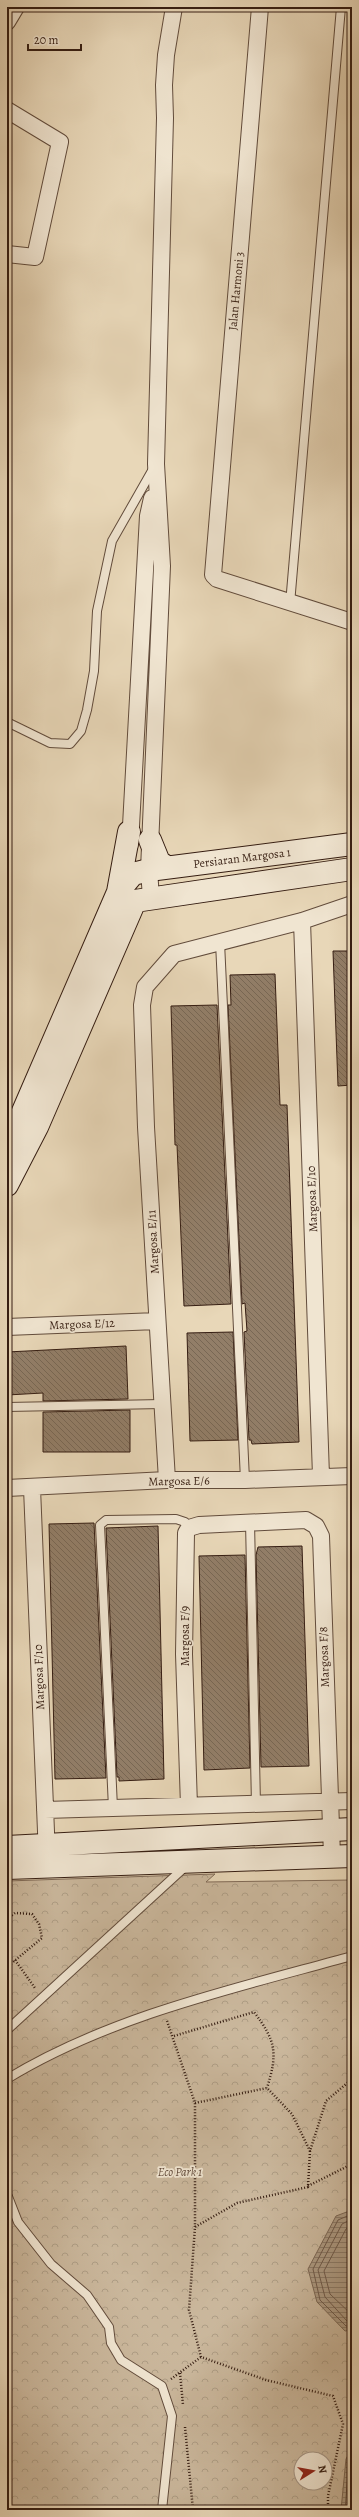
<svg xmlns="http://www.w3.org/2000/svg" width="359" height="2517" viewBox="0 0 359 2517" font-family="Alegreya,serif">
  <style>
    .park { fill: url(#park-crowns); stroke: #806a57; fill-rule: evenodd }
    .water { fill: url(#water-rules); stroke: #7c6754 }
    .lines { fill: none; stroke-linecap: round; stroke-linejoin: round }
    .shore { stroke: #705a49; stroke-width: 1 }
    .building { fill: url(#building-back-hatch); stroke: #351d12 }
    .lane-casing { stroke: #624c3c; stroke-width: 10 }
    .street-casing { stroke: #624c3c; stroke-width: 18 }
    .secondary-casing { stroke: #351d12; stroke-width: 24 }
    .path { stroke: #351d12; stroke-width: 2.5; stroke-dasharray: 1 2; stroke-linecap: butt }
    .lane { stroke: #f0e5d1; stroke-width: 8 }
    .street { stroke: #f0e5d1; stroke-width: 16 }
    .secondary { stroke: #f0e5d1; stroke-width: 22 }
    .labels { text-anchor: middle; stroke-width: 3.5; stroke-linejoin: round; paint-order: stroke }
    .street-label { font-size: 12px; fill: #351d12; stroke: #f0e5d1 }
    .park-label { font-size: 12px; font-style: italic; fill: #624b3b; stroke: #f0e5d1 }
  </style>
  <defs>
    <pattern id="park-crowns" width="20" height="18" patternUnits="userSpaceOnUse"><rect width="20" height="18" fill="#cab79c"/><path d="M2 6a3 3 0 1 1 6 0M12 15a3 3 0 1 1 6 0" fill="none" stroke="#ae9d85"/></pattern>
    <pattern id="water-rules" width="6" height="5" patternUnits="userSpaceOnUse"><rect width="6" height="5" fill="#ab9880"/><path d="M0 2.5h6" fill="none" stroke="#8c7b67"/></pattern>
    <pattern id="building-back-hatch" width="6" height="6" patternUnits="userSpaceOnUse"><rect width="6" height="6" fill="#927e68"/><path d="M-1 5l2 2M0 0l6 6M5-1l2 2" fill="none" stroke="#786754"/></pattern>
  </defs>
  <rect width="100%" height="100%" fill="#e8d7b8"/>
  <filter id="stains"><feTurbulence type="fractalNoise" baseFrequency=".005" numOctaves="4"/><feColorMatrix values="0 0 0 0 .2 0 0 0 0 .09 0 0 0 0 .02 0 0 0 .5 -.17"/></filter>
  <radialGradient id="worn" r=".72"><stop offset=".6" stop-color="#630" stop-opacity="0"/><stop offset="1" stop-color="#630" stop-opacity=".3"/></radialGradient>
  <path class="park" d="M215,1874L206,1882L352,1880V2510H7V1881ZM301,2459H325V2483H301Z"/>
  <path class="water" d="M352,2210V2330L345,2331L317,2302L308,2269L336,2216Z
    M352,2448V2510H341L346,2459Z"/>
  <g class="lines">
    <path class="shore" d="M352,2214L338,2220L313,2269L320,2300L346,2326H352
      M352,2219L342,2224L318,2270L325,2297L347,2321H352
      M352,2226L346,2229L324,2271L330,2294L352,2315
      M345,2510L349,2460L352,2456"/>
  </g>
  <path class="building" d="M333,951H352V1085L338,1086Z
    M275,974L280,1105H287L299,1442L252,1444L251,1440H249L244,1332L247,1331L245,1303L242,1304L228,1005H231L230,975Z
    M217,1005L231,1304L184,1306L177,1145H175L171,1006Z
    M233,1332L238,1440L190,1441L187,1333Z
    M126,1346L128,1399L43,1401V1393L7,1395V1352Z
    M130,1410V1452H43V1412Z
    M94,1523L106,1778L55,1779L49,1524Z
    M158,1526L164,1779L119,1781V1777H117L106,1528Z
    M302,1546L309,1766L261,1767L256,1555L258,1547Z
    M245,1555L250,1768L204,1770L199,1556Z"/>
  <g class="lines">
    <defs>
      <path id="lane" d="M290,604L341,7
        M7,722L50,743L70,744L81,731L87,710L94,671L97,611L112,541L153,469
        M220,942L245,1480
        M7,1407L162,1404
        M250,1522L256,1805
        M113,1808L100,1525L106,1520L176,1519L185,1522L189,1528
        M7,2030L186,1866
        M7,2079C110,2016 236,1988 352,1956
        M7,2194L18,2222L51,2264L87,2295L109,2327L111,2343L121,2360L162,2386L172,2416L162,2510"/>
      <path id="street" d="M260,7L213,575L217,579L352,622
        M7,22L16,7
        M7,110L60,142L35,257L7,254
        M130,844L148,516L152,498
        M151,898L149,870L162,566L156,464L165,118L164,85L166,55L174,7
        M302,921L321,1476
        M7,1327L157,1321
        M167,1480L146,1127L142,1005L145,987L174,954L302,921L352,904
        M7,1488L167,1480H245L352,1476
        M32,1488L47,1856
        M189,1806L184,1654L186,1533L189,1528L199,1525L306,1520L316,1526L321,1536L332,1856
        M45,1810L352,1801"/>
      <path id="secondary" d="M150,840L159,862L167,867
        M118,892L133,874L149,870L352,844
        M7,1142L21,1116L118,892L129,832
        M7,1185L37,1127L135,901L352,869
        M7,1847L352,1829
        M7,1868L352,1856"/>
    </defs>
    <use href="#lane" class="lane-casing"/>
    <use href="#street" class="street-casing"/>
    <use href="#secondary" class="secondary-casing"/>
    <path class="path" d="M7,1919L15,1913L32,1914L39,1924L42,1938L7,1967
      M15,1960L35,1988
      M167,2021L195,2103V2227
      M174,2036L254,2012C276,2041 278,2053 267,2088
      M195,2103L267,2088L292,2114L310,2151
      M308,2186L352,2164
      M180,2373L183,2405
      M171,2379L201,2357
      M185,2427L193,2510
      M328,2510V2496L343,2424L333,2396L266,2380L201,2357L189,2310L195,2227L237,2203L308,2187L310,2151L326,2101L352,2079"/>
    <use href="#lane" class="lane"/>
    <use href="#street" class="street"/>
    <use href="#secondary" class="secondary"/>
  </g>
  <g class="labels">
    <g class="street-label">
      <text transform="translate(236 291) rotate(-85)" y="4">Jalan Harmoni 3</text>
      <text transform="translate(242 858) rotate(-7)" y="4">Persiaran Margosa 1</text>
      <text transform="translate(312 1199) rotate(-92)" y="4">Margosa E/10</text>
      <text transform="translate(153 1242) rotate(-93)" y="4">Margosa E/11</text>
      <text transform="translate(82 1324) rotate(-2)" y="4">Margosa E/12</text>
      <text transform="translate(179 1481) rotate(-1)" y="4">Margosa E/6</text>
      <text transform="translate(185 1636) rotate(-90)" y="4">Margosa F/9</text>
      <text transform="translate(324 1657) rotate(-92)" y="4">Margosa F/8</text>
      <text transform="translate(39 1677) rotate(-92)" y="4">Margosa F/10</text>
    </g>
    <g class="park-label">
      <text x="180" y="2176">Eco Park 1</text>
    </g>
  </g>
  <rect width="359" height="2517" fill="none" stroke="#e8d7b8" stroke-width="24"/>
  <rect x="8" y="8" width="343" height="2501" fill="none" stroke="#351d12" stroke-width="2"/>
  <rect x="12" y="12" width="335" height="2493" fill="none" stroke="#351d12"/>
  <g transform="translate(313 2471) rotate(79)"><circle r="19" fill="#f0e5d1" stroke="#a59585"/>
  <path d="M0-3L7 15L0 10L-7 15Z" fill="#8f2418"/>
  <text y="-6" font-size="11" font-weight="bold" text-anchor="middle" fill="#351d12">N</text>
  </g>
  <path d="M28 44v6h53v-6" fill="none" stroke="#351d12" stroke-width="2"/>
  <text x="34" y="44" font-size="12" fill="#351d12" stroke="#f0e5d1" stroke-width="3" paint-order="stroke">20 m</text>
  <rect width="100%" height="100%" filter="url(#stains)"/>
  <rect width="100%" height="100%" fill="url(#worn)"/>
</svg>
